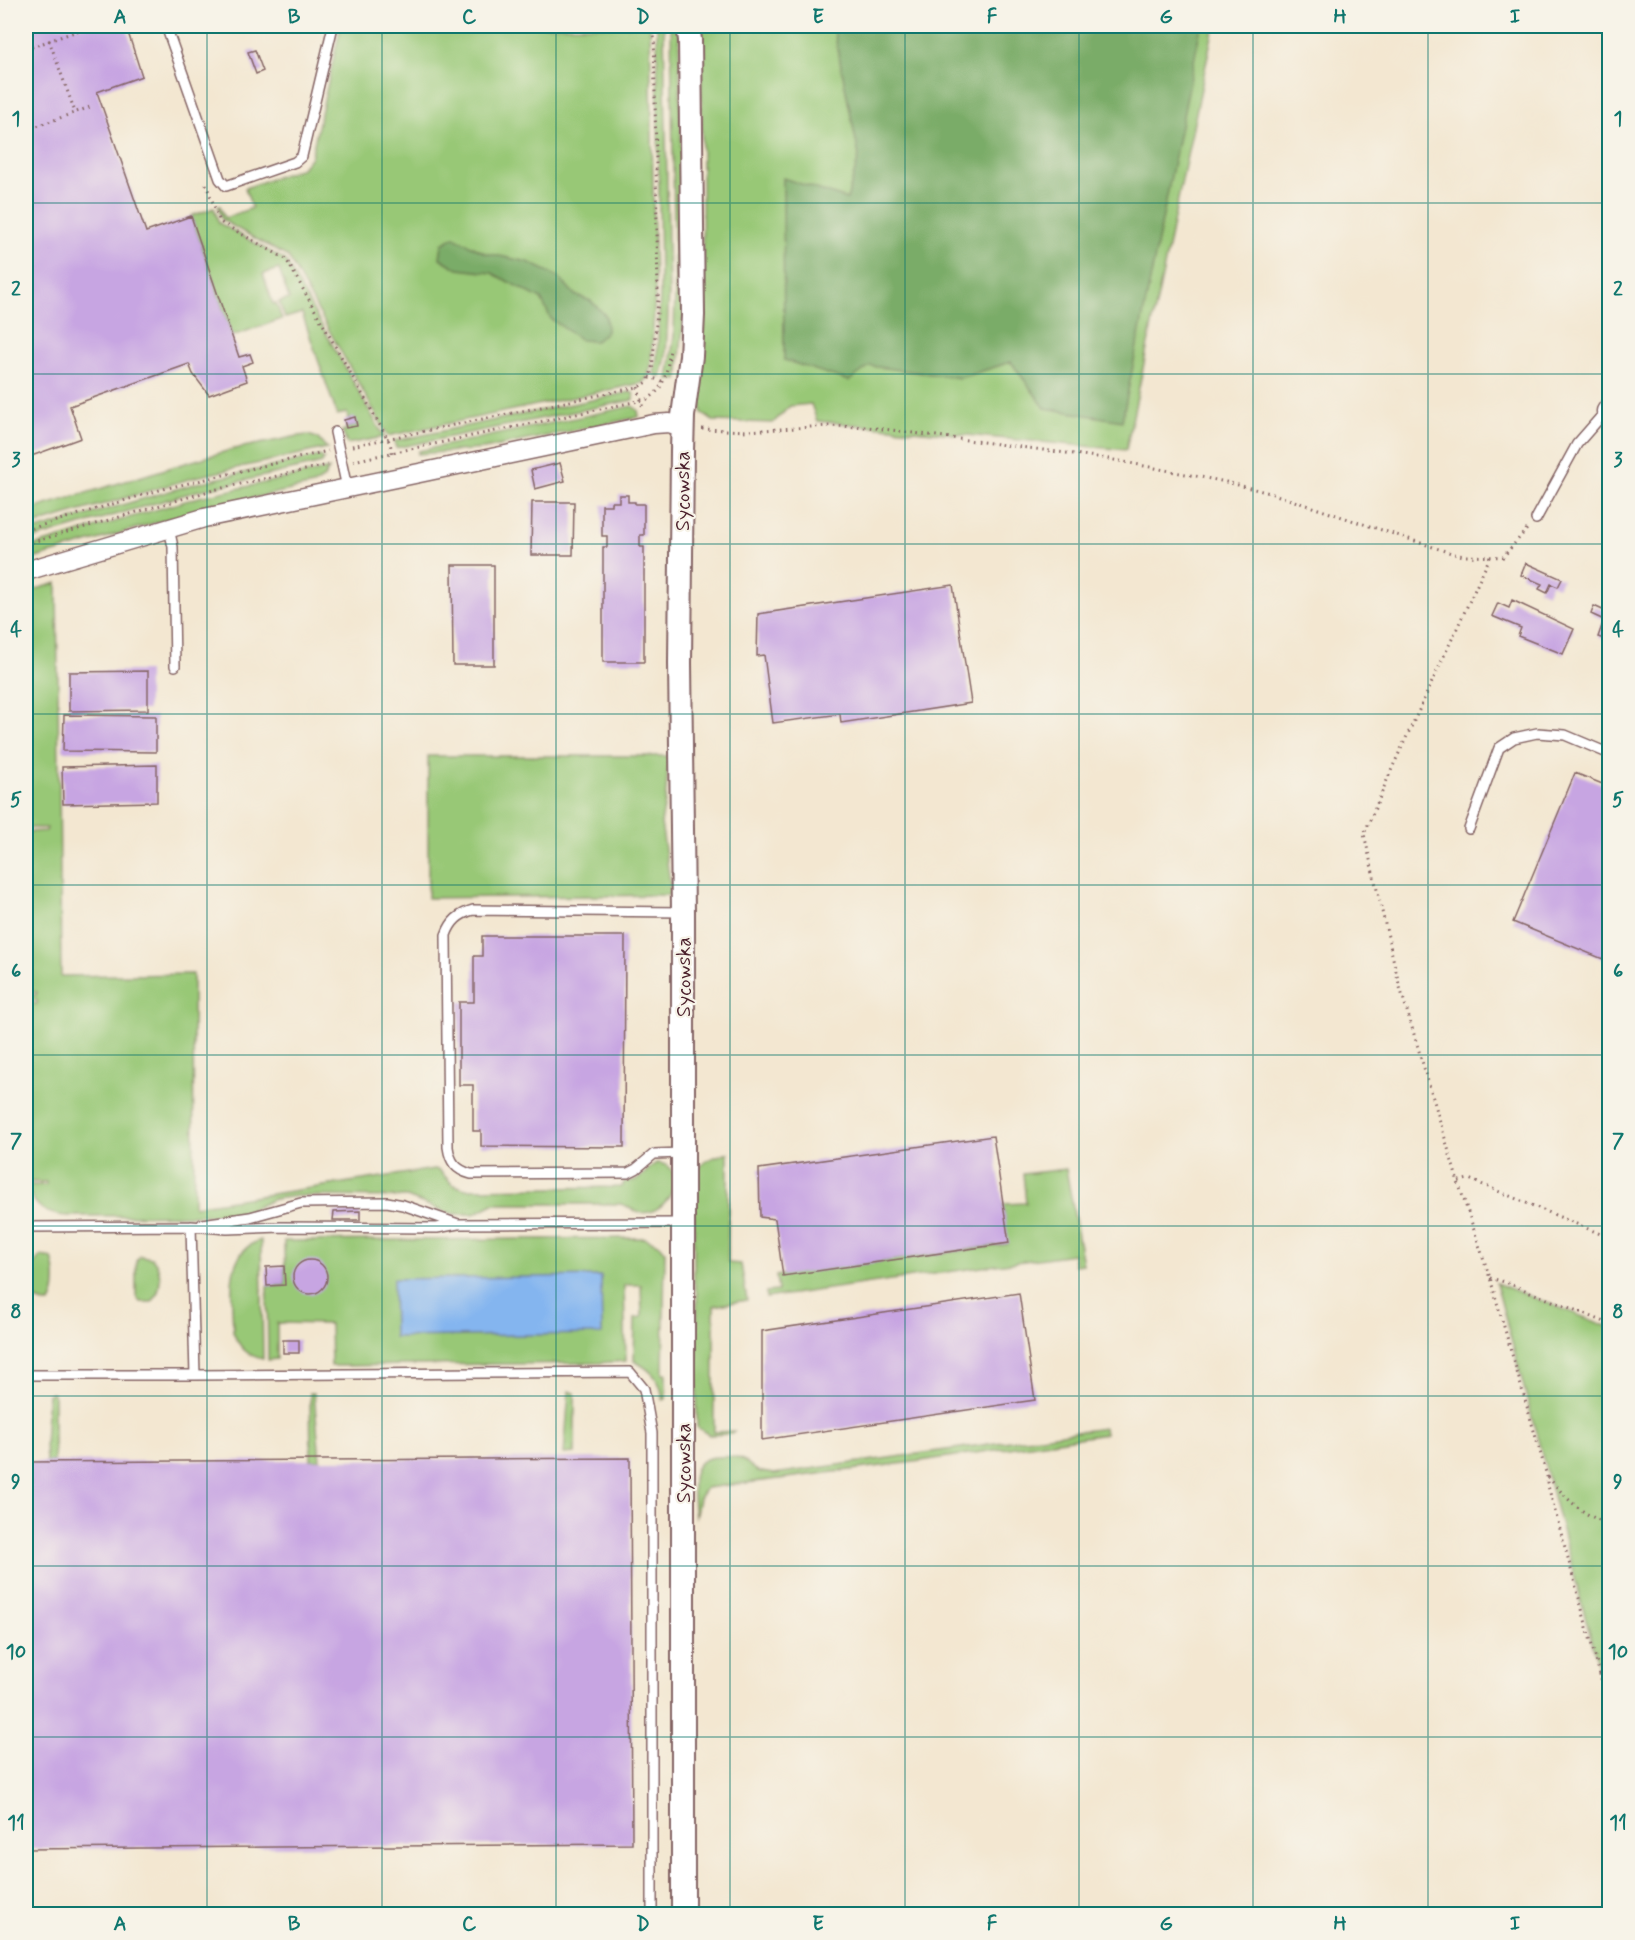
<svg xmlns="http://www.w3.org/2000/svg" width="1635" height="1940" viewBox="0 0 1635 1940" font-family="Mynerve,sans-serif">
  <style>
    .green { fill: #98c876; stroke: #717450; stroke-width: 1.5 }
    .forest { fill: #7aac67; stroke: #626649; stroke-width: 1.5 }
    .water { fill: #84b5ef; stroke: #676a8d; stroke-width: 1.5 }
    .building { fill: #c7a5e2 }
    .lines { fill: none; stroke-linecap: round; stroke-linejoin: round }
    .service-casing { stroke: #856565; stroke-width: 12 }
    .minor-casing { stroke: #856565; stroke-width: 21 }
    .tertiary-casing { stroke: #856565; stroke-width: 26 }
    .path { stroke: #856565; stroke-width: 3; stroke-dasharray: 1.5 4.5; stroke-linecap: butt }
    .service { stroke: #fff; stroke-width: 9 }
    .minor { stroke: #fff; stroke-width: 18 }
    .tertiary { stroke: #fff; stroke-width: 22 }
    .grid { fill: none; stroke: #0f766e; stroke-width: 1.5; stroke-opacity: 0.55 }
    .labels { text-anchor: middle; stroke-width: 4.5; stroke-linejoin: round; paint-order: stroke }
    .street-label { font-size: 20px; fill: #4a1f2b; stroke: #f7f3e8 }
    .neatline { fill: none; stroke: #0f766e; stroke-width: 2 }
    .grid-label { font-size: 20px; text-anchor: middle; font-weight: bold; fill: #0f766e }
  </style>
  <rect width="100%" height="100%" fill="#f7f3e8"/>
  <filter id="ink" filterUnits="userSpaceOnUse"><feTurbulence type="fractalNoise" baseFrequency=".0167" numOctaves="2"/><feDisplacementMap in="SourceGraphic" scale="12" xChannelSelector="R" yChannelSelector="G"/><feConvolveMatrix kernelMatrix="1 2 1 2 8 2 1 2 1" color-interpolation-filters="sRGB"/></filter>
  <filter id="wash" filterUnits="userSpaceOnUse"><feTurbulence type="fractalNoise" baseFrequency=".008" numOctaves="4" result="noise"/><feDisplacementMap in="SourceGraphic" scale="24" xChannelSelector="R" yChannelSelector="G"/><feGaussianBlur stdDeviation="1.35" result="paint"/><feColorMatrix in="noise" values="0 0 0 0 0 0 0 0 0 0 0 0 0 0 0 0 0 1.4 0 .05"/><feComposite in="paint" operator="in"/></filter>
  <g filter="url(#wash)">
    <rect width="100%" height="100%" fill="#f3e7d1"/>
    <path class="green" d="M341,26H650L655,293L651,366L647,378L642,383L388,436L288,257L222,220L218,207L220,206L225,218L252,208L245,188L302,168L311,157Z
      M657,26H664L669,292L666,357L661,377L654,374L657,357L660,292Z
      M671,26H679L684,313L678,380L668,379L674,336L675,292Z
      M701,26H1214L1126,450L817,421L811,404L790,406L773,423L713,421L702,413L700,397L703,320Z
      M214,208L219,223L285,260L384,437L347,444L342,431L346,430V428L357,426L355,418L348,419L347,413L337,415L302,313L285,318L279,302L289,299L279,269L263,274L273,304L276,303L282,319L232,336L191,216Z
      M630,392L633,393L634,397L632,400L396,448L394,441Z
      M632,406L638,410L639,417L484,449L418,454V451Z
      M308,435L317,438L327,448L196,477L26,527V511L189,462L234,449L298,436Z
      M320,456L324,459L322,463L197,491L26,541V533L197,483Z
      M329,469L323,479L313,485L202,509L26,561V548L199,497Z
      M57,583L61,976L193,974L194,1206L434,1169L439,1170L452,1184L465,1189L622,1187L624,1182L637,1180L656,1163C693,1164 668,1219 639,1212C633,1211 627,1206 621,1204H493L474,1214H455L440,1210L407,1197L298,1196L274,1199L248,1211L227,1215L69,1216C45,1215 35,1208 26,1185H46V1182H26V1003L37,1004V1000L26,1001V995H36L37,992H26V832L46,831L47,828H26V592Z
      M428,756H669L665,802L661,823L670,882V895L428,898Z
      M728,1153V1263L741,1264L747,1300L714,1306V1432L734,1431L731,1434L709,1435L697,1427V1294L694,1282V1175C703,1160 711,1157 728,1153Z
      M1066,1169L1083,1264L1075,1265L1073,1254L766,1298V1292L778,1291L776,1276L1008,1244L1003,1204L1026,1203L1023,1174Z
      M645,1238L660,1245L665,1251L663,1373H666V1399L663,1400C661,1380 652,1370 634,1361L635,1318L642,1317L641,1285H624L626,1361L598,1363L331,1366L330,1324L277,1323V1359L268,1360L267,1286L285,1285L284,1241Z
      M261,1240L263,1359C247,1356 239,1347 233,1332C233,1301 222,1252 261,1240Z
      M41,1256L52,1258C56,1270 57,1292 50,1303C48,1303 43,1303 41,1302C25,1296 29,1264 41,1256Z
      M140,1256L152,1258C163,1269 162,1291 152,1302H140L136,1296V1261Z
      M1496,1283L1609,1327V1705L1601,1676Z
      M569,1391L575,1393V1453L564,1454Z
      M51,1393L54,1394V1462H46L45,1444L48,1394Z
      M310,1393H314L320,1460H311Z
      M1104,1428L1105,1434L914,1462L706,1488L699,1498L695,1519C694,1495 683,1457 718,1457C727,1456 733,1456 741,1459C747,1462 751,1467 756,1470C761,1473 769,1473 774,1474Z"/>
    <path class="forest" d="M833,26H1201L1122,421L1045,408L1011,362L960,378L870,366L849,381L784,360L783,178L847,199L859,156Z
      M454,237L485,253L528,262L559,277L575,295L591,301L606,316L607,331L596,341L581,340L551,319L541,299L492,273L458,269L440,258L442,244Z"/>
    <path class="water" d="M601,1276L602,1334L394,1337L393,1279Z"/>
    <g id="blocks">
      <path class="building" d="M26,26H126L142,76L97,92L146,232L191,216L239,357L250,354L253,362L242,366L247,381L209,395L193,374L189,364L70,406L81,438L26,458Z
        M255,50L263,71L256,74L248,52Z
        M355,417L357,426L346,428L344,420Z
        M560,463L565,481L535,489L531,470Z
        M619,495H628V502H635V504H644V535H640V547H644V662H603V547H607V536H602V505H611V502H619Z
        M532,502H574L573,555H531Z
        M1526,563L1562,579L1558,587L1551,584L1547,593L1539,589L1542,584L1521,575Z
        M452,565H494V665H453Z
        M953,585L971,703L841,723L840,714L773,723L764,655L757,656L758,614Z
        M1512,600L1574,629L1563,654L1518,636L1521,628L1492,616L1498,603L1509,608Z
        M1594,606L1607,612L1610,606V641L1598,637L1604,620L1591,614Z
        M148,671V710L69,711V672Z
        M64,715L156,716V752L63,751Z
        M157,765V802L63,804L62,767Z
        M1575,773L1610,787V962L1513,922Z
        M482,936H625L624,1147L481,1146V1131H473V1085H459V1002H474V956H482Z
        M993,1136L1009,1243L783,1276L775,1219L760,1217L759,1169Z
        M360,1211V1220H333L334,1212Z
        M293 1277a17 17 0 1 1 34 0a17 17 0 1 1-34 0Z
        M284,1266L285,1285L267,1286L266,1267Z
        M1019,1293L1035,1400L762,1440V1331Z
        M283,1340H299V1353H283Z
        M630,1458L632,1844L26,1849V1462Z"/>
    </g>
  </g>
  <g filter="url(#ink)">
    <use href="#blocks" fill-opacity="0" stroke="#856565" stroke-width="1.5"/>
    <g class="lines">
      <defs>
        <path id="service" d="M166,26L220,179L226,186L295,162L302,156L333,26
          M335,432L347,488
          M1536,519L1577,444L1606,411L1609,413
          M169,528L173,547L175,666
          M1469,829L1499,748L1514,738L1537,733L1565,735L1610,754
          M682,1153L654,1154L636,1169L628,1173L471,1174C456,1170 450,1162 448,1147L446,935C451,921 459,914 473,910L683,912
          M202,1224L250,1217L301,1203L387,1202L403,1205L458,1224
          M191,1226L195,1375L630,1372L644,1389L652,1433V1914
          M26,1227L191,1226L227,1229L281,1227L437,1228L458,1224L682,1223
          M26,1375H195"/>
        <path id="minor" d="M1606,411L1610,405
          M26,571L204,518L654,424L669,423L683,427"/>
        <path id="tertiary" d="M683,1914V912L680,663L682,451L683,416L691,356L693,315L690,40L688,26"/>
      </defs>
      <use href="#service" class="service-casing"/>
      <use href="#minor" class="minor-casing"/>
      <use href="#tertiary" class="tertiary-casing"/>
      <path class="path" d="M133,26L136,33L151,28
        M49,40L75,112
        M26,49L91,26
        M26,130L93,106
        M206,184L220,222L286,259L390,443L393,456
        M649,377L665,382
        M638,387L643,409
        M702,429L747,431L828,426L868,427L1104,458L1226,482L1270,493L1454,554L1464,556L1503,557L1527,529
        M352,446L638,387L648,382L652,370L658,300L654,26
        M353,461L648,399C666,388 667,369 670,349
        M26,530L163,489L328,451
        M26,544L213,490L328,465
        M1490,557L1394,764L1364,834L1399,984L1458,1182L1490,1278L1547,1476V1482L1610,1711
        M1459,1181L1469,1179L1610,1238
        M1490,1278L1505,1282L1610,1324
        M1548,1477C1567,1499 1581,1515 1610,1524
        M1599,1674L1610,1678"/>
      <use href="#service" class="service"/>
      <use href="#minor" class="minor"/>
      <use href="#tertiary" class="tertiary"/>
    </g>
  </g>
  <path class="grid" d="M207,26V1914M382,26V1914M556,26V1914M730,26V1914M905,26V1914M1079,26V1914M1253,26V1914M1428,26V1914M26,203H1610M26,374H1610M26,544H1610M26,714H1610M26,885H1610M26,1055H1610M26,1226H1610M26,1396H1610M26,1566H1610M26,1737H1610"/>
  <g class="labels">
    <g class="street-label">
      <text transform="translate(682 491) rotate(-90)" y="7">Sycowska</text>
      <text transform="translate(683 977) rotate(-90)" y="7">Sycowska</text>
      <text transform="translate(683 1463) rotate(-90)" y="7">Sycowska</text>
    </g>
  </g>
  <rect width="1635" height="1940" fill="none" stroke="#f7f3e8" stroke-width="66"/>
  <rect x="33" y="33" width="1569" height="1874" class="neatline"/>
  <g class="grid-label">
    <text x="120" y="23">A</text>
    <text x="294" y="23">B</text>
    <text x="469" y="23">C</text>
    <text x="643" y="23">D</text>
    <text x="818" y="23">E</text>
    <text x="992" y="23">F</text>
    <text x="1166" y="23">G</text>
    <text x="1340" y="23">H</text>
    <text x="1515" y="23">I</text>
    <text x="16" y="125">1</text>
    <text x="1618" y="125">1</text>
    <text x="16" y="295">2</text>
    <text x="1618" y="295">2</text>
    <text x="16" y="466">3</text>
    <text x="1618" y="466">3</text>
    <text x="16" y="636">4</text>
    <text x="1618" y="636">4</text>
    <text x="16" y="806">5</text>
    <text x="1618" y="806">5</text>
    <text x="16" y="977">6</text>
    <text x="1618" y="977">6</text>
    <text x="16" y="1147">7</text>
    <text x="1618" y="1147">7</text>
    <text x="16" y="1318">8</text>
    <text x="1618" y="1318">8</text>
    <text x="16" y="1488">9</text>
    <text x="1618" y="1488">9</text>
    <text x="16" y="1658">10</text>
    <text x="1618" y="1658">10</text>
    <text x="16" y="1829">11</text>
    <text x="1618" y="1829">11</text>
    <text x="120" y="1930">A</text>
    <text x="294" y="1930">B</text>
    <text x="469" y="1930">C</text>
    <text x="643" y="1930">D</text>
    <text x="818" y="1930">E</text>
    <text x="992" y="1930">F</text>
    <text x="1166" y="1930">G</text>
    <text x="1340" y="1930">H</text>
    <text x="1515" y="1930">I</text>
  </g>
</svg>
